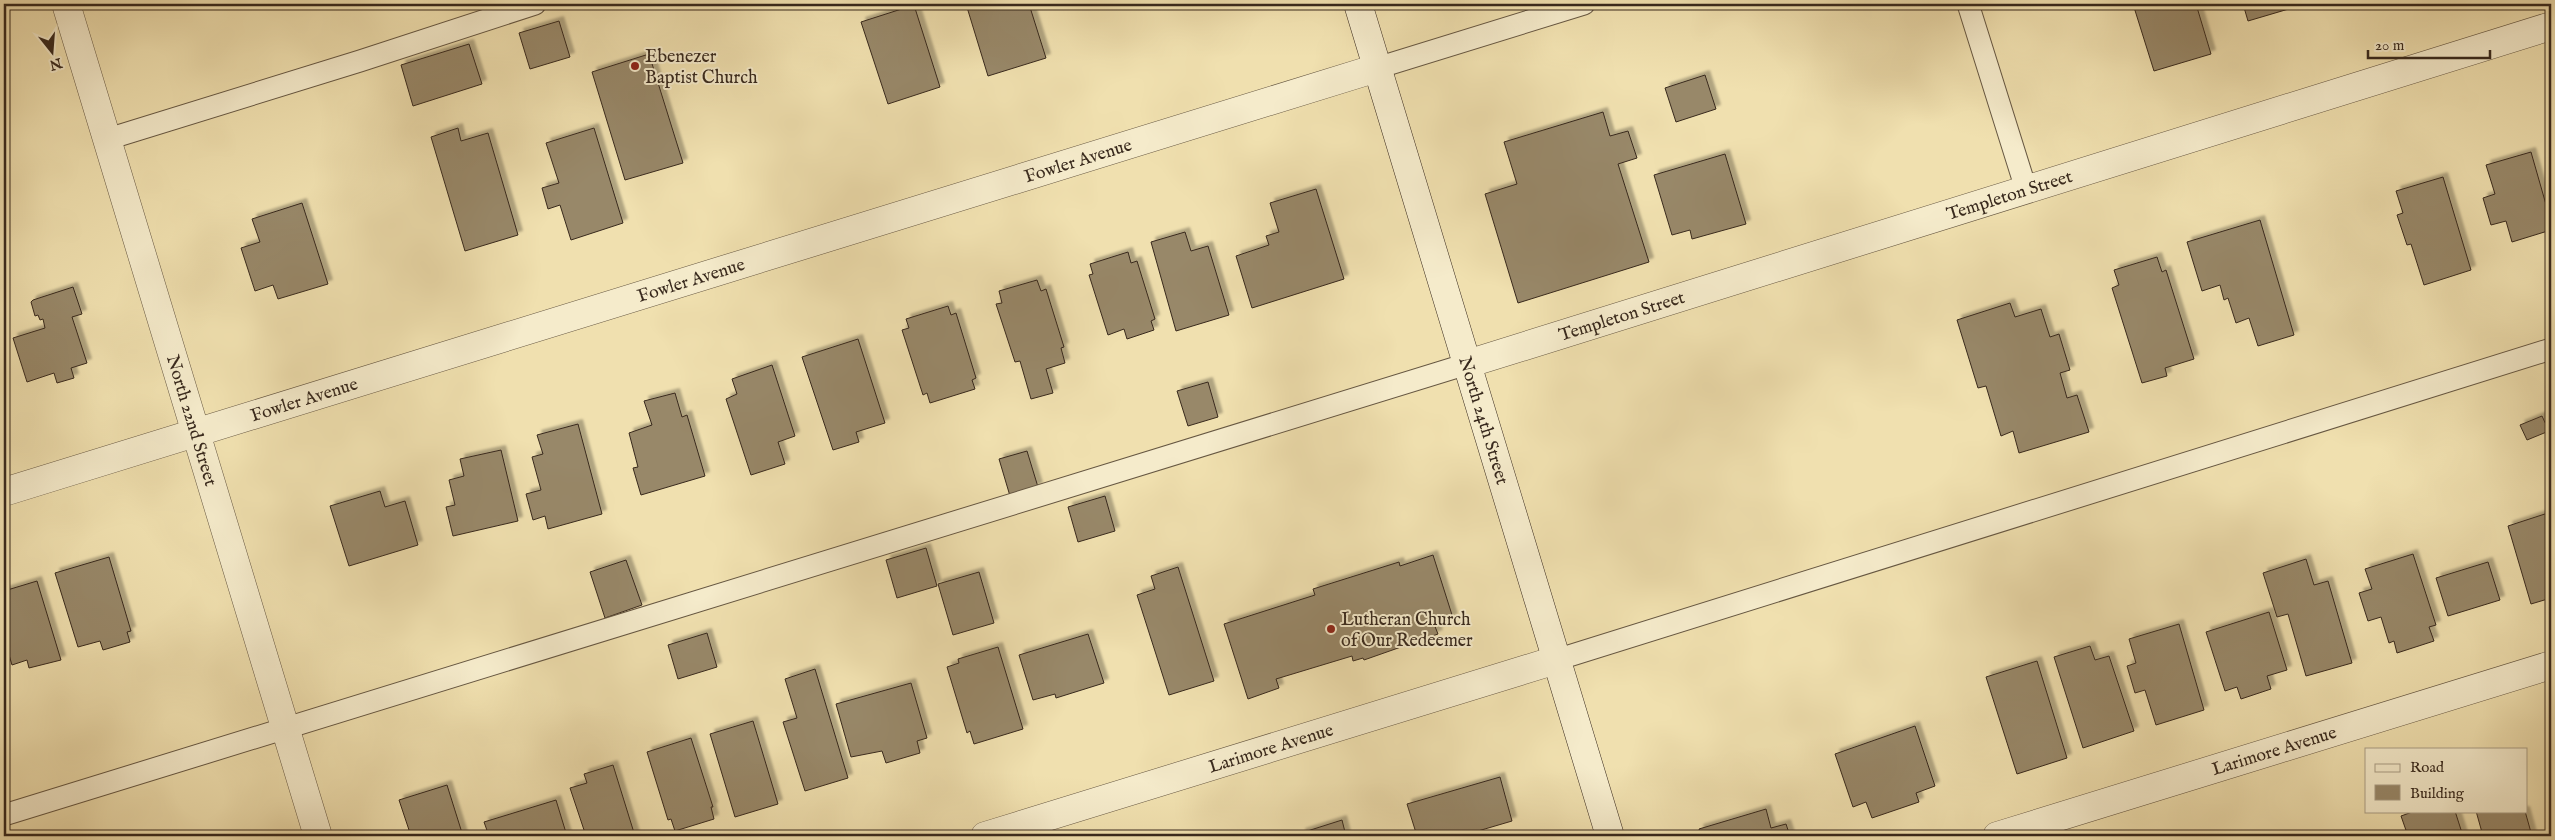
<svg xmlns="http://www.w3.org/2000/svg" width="2555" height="840" viewBox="0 0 2555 840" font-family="'IM FELL English',serif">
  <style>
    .building { fill: #988869; stroke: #38291d; filter: url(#shadow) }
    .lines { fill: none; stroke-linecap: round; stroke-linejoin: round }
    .lane-casing { stroke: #665742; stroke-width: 23 }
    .street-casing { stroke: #665742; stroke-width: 29 }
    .secondary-casing { stroke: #38291d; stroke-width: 29 }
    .lane { stroke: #f5ebcb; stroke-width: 21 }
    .street { stroke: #f5ebcb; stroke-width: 28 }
    .secondary { stroke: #f5ebcb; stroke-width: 28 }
    .poi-dot { fill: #8f2418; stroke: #f5ebcb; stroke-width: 2 }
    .labels { text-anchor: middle; stroke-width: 4; stroke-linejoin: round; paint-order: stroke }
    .poi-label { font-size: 18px; fill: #38291d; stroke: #f5ebcb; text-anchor: start }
    .street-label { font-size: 18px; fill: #38291d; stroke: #f5ebcb }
  </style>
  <defs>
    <filter id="shadow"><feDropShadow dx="4.5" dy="-4.5" stdDeviation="1" flood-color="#0004"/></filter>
  </defs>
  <rect width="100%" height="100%" fill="#f0e0af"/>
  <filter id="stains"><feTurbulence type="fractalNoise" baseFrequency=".004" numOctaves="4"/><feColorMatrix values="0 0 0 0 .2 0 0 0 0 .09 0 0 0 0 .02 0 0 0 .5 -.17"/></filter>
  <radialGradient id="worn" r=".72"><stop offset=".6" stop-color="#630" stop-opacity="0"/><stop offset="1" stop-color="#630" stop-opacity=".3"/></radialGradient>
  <path class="building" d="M966,4H1029L1046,58L988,76Z
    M2133,4H2196L2211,54L2154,71Z
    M2243,4H2291L2292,8L2248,21Z
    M914,5L940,87L888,104L861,22Z
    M559,21L570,57L530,69L519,33Z
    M469,44L482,84L413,106L401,65Z
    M649,54L683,163L625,180L592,72Z
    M1705,75L1716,109L1676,122L1665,88Z
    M1603,112L1610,136L1628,131L1637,158L1618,164L1649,262L1518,303L1485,194L1517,184L1504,142Z
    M458,128L461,141L488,133L518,235L465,251L431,137Z
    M594,128L623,223L571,240L560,205L548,209L542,188L559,183L546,143Z
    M2531,152L2551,222V230L2512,242L2506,221L2491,225L2483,198L2495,194L2486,165Z
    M1725,154L1746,224L1692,239L1690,230L1672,235L1654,175Z
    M2443,177L2471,270L2424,285L2411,244L2407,245L2397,215L2403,213L2396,191Z
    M1316,189L1344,279L1252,308L1236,256L1269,245L1266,236L1279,232L1270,203Z
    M302,203L328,284L278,299L273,285L255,291L241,248L260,242L252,219Z
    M2260,220L2294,335L2258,346L2249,318L2236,323L2228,298L2224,300L2220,285L2202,291L2187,242Z
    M1185,232L1191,251L1208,246L1229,315L1176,331L1151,242Z
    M1128,252L1131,263L1137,261L1155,319L1151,321L1154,330L1127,339L1124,329L1108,335L1089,275L1093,274L1090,264Z
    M2157,257L2162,272L2166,270L2194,359L2165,368L2167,376L2142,383L2112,288L2119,285L2114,270Z
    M1037,280L1041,291L1046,289L1064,347L1061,348L1065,363L1046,369L1053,393L1031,399L1020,361L1015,362L996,304L1002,303L999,291Z
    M73,287L82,314L72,317L87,363L71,368L74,378L57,383L54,373L27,382L13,338L45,328L43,319L40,320L38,315L35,316L31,302L33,300Z
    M2010,303L2015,317L2041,309L2050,337L2059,334L2070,370L2060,373L2067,398L2077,395L2089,432L2019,453L2013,431L2001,436L1986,386L1978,388L1957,320Z
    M948,306L951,315L956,313L976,378L972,380L975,389L930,403L927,393L923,395L902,330L909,328L906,319Z
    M858,339L885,423L856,432L859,442L833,450L802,357Z
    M772,365L795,436L778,442L785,464L751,475L726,399L737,394L732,379Z
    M1208,382L1218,417L1188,426L1177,391Z
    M675,393L682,417L687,415L705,476L641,495L633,468L638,467L629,433L652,425L644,401Z
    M2542,416L2549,431L2527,440L2520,425Z
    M578,424L602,514L548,529L545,516L533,520L526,494L541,490L532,457L543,454L537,435Z
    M501,450L518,521L453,536L446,507L455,505L449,480L464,476L460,459Z
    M1027,451L1038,487L1010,496L999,459Z
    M380,491L385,507L405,501L418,545L349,566L330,506Z
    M1105,496L1115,531L1078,542L1068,507Z
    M2551,512V598L2531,604L2508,526Z
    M926,548L937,586L897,598L886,560Z
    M2413,554L2436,625L2429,627L2434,641L2397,653L2394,641L2389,643L2381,617L2368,621L2359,593L2372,589L2365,569Z
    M1433,555L1453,618L1434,624L1438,634L1364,660L1363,658L1353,661L1352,656L1276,679L1279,688L1248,699L1224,624L1315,595L1313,589L1399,562L1400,566Z
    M109,557L131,631L127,632L130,642L103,650L100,641L78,647L55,573Z
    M2306,559L2314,585L2328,581L2352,663L2306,676L2288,614L2277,617L2263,573Z
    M626,560L642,605L605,618L590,572Z
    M2488,562L2500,600L2448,616L2436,578Z
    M1178,567L1214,681L1169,695L1137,595L1155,589L1151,576Z
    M979,572L994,623L953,635L938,584Z
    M37,581L61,660L29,668L27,660L12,665L4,638V591Z
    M2269,612L2287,670L2267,676L2271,689L2241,699L2237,687L2225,691L2206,632Z
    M2179,624L2204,710L2156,725L2145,690L2135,693L2127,666L2136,663L2129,639Z
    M707,633L717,667L678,679L668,645Z
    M1088,634L1104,683L1056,698L1055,694L1033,700L1019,655Z
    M2090,646L2095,660L2109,656L2134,731L2083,748L2054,657Z
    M998,647L1023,729L974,744L970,731L967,733L947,667L959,663L958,659Z
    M2037,661L2067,758L2017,774L1986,677Z
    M815,669L848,778L805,791L783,722L797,718L785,679Z
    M911,683L927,738L917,741L920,753L886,763L882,751L851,757L836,704Z
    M753,721L778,804L735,817L710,734Z
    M1915,726L1935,786L1916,793L1919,802L1872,818L1866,802L1853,807L1835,754Z
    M691,738L713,807H711L714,819L675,831L671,819L668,820L647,752Z
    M613,765L635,836H586L570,788L587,783L584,774Z
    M1500,777L1512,821L1461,836H1417L1407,804Z
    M447,785L463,836H411L399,800Z
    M556,800L567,836H489L484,822Z
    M1766,809L1771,828L1786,824L1790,836H1701L1699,829Z
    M2415,811H2455L2463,836H2408L2401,816Z
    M2476,811H2525L2532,836H2483Z
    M1342,820L1346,836H1302L1301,833Z"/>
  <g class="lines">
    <defs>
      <path id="lane" d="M1968,4L2026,189
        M1377,68L1584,4
        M108,139L360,61L535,4
        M1556,660L2551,349
        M4,815L1467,364"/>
      <g id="street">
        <path id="s1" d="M66,4L318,836"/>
        <path id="s2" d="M1467,364L2551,26"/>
        <path id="s3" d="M4,492L1377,68"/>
        <path id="s4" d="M985,836L1556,660"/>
        <path id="s5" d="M1997,836L2551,665"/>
      </g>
      <g id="secondary">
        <path id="s6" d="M1358,4L1610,836"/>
      </g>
    </defs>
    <use href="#lane" class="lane-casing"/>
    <use href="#street" class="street-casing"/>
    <use href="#secondary" class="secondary-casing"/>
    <use href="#lane" class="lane"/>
    <use href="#street" class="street"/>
    <use href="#secondary" class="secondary"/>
  </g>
  <g class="poi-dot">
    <circle cx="635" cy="66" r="5"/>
    <circle cx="1331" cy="629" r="5"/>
  </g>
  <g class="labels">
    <g class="poi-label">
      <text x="645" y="62">Ebenezer<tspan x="645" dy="21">Baptist Church</tspan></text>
      <text x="1341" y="625">Lutheran Church<tspan x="1341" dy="21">of Our Redeemer</tspan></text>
    </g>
    <g class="street-label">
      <text dy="6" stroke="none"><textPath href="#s3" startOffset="1124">Fowler Avenue</textPath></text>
      <text dy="6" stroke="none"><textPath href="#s2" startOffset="568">Templeton Street</textPath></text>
      <text dy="6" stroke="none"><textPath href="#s3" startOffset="719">Fowler Avenue</textPath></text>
      <text dy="6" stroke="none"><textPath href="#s2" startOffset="162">Templeton Street</textPath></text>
      <text dy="6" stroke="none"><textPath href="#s3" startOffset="314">Fowler Avenue</textPath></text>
      <text dy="6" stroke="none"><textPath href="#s1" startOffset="435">North 22nd Street</textPath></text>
      <text dy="6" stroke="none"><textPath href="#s6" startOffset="435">North 24th Street</textPath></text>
      <text dy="6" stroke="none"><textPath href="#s4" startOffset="299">Larimore Avenue</textPath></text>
      <text dy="6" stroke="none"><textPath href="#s5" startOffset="290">Larimore Avenue</textPath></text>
    </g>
  </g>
  <rect width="2555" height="840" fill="none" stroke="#f0e0af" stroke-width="20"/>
  <rect x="5" y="5" width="2545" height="830" fill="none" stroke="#38291d" stroke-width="2.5"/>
  <rect x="10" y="10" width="2535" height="820" fill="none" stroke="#38291d"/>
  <rect x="2365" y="748" width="162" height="65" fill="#f5ebcb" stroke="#a99d85"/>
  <rect x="2375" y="764" width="25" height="8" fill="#f5ebcb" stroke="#a99d85"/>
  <text x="2410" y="772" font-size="15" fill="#38291d">Road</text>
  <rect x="2375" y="785" width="25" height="15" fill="#988869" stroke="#a99d85"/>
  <text x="2410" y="798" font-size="15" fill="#38291d">Building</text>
  <g transform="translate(52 52) rotate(163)" stroke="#f5ebcb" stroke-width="4" paint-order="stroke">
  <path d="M0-4L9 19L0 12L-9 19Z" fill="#38291d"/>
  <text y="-8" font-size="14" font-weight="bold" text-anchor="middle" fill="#38291d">N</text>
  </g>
  <path d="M2368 50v8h122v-8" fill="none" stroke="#38291d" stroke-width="2.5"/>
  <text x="2375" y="50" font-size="15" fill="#38291d" stroke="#f5ebcb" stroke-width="4" paint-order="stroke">20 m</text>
  <rect width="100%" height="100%" filter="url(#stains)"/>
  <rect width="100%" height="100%" fill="url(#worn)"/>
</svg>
